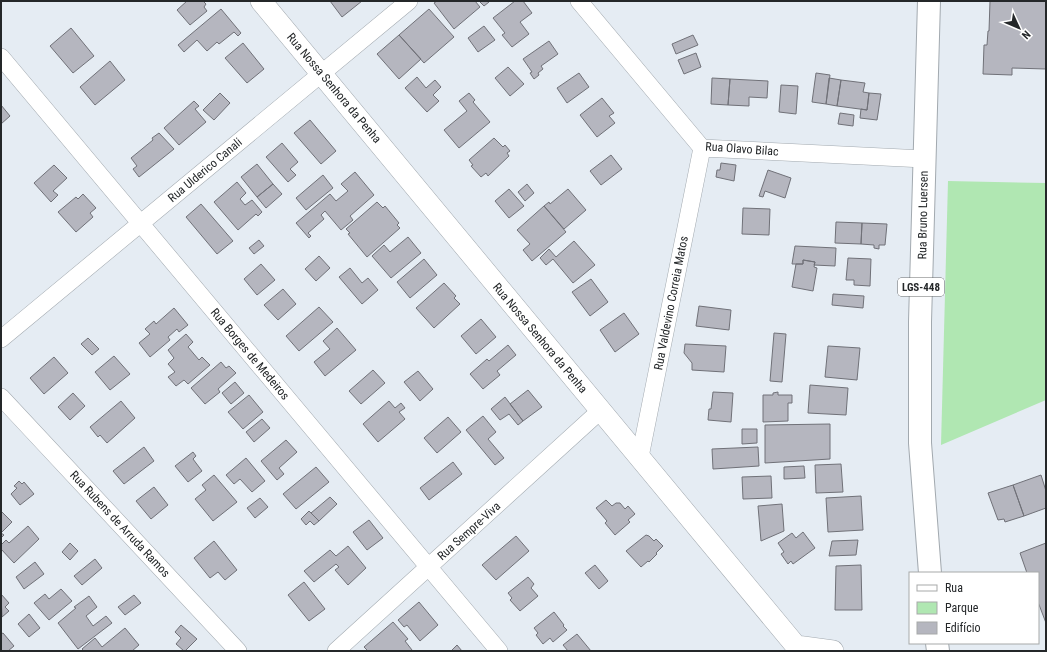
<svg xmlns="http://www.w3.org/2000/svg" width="1047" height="652" viewBox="0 0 1047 652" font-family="'Roboto Condensed',sans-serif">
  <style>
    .green { fill: #b0e7b2 }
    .building { fill: #b5b6bf; stroke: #707178 }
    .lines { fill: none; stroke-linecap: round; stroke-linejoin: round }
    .minor-casing { stroke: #a2a9af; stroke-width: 18 }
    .tertiary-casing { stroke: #a2a9af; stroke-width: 22 }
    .primary-casing { stroke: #a2a9af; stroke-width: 24 }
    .minor { stroke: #fff; stroke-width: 17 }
    .tertiary { stroke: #fff; stroke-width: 21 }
    .primary { stroke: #fff; stroke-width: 22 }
    .labels { text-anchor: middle; stroke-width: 3; stroke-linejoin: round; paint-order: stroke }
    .shield { fill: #fff; stroke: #666869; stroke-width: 1 }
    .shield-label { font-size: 11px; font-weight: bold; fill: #242729 }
    .street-label { font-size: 12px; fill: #242729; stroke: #fff }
  </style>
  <rect width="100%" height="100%" fill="#e5ecf3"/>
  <path class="green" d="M948,181L1046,183V400L941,445Z"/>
  <path class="building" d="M187,1H203L206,4L204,7L207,11L190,25L177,10Z
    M330,1H362L342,17Z
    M437,1H475L480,7L454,29L434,3Z
    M479,1H488L489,2L484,6Z
    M515,1H523L532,13L520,22L529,34L512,47L502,35L505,33L493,18Z
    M990,1H1046V69L1012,68V75L983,74L984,45H987L988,31H989Z
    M221,9L241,33L238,36L234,32L219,44L217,42L207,51L197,40L184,52L178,45Z
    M429,9L454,37L424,63L399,35Z
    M484,26L495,40L478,52L468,38Z
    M71,28L94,56L73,73L50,46Z
    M399,35L421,59L399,79L377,54Z
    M693,35L698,45L676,54L672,44Z
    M549,41L558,54L541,66L543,69L538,73L539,75L534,79L530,73L532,72L523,59Z
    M243,43L264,69L247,83L225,58Z
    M696,53L701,67L684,74L678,60Z
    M110,61L125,80L95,105L80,87Z
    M508,67L524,84L510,96L495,78Z
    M579,73L589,87L567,103L557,88Z
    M816,73L830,75L826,104L812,102Z
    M417,77L426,88L435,80L441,87L433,95L439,101L427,112L405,88Z
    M712,78L730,79L728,105L711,104Z
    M829,78L841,80L837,106L826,104Z
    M730,79L768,81L767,98L749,97V106L728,105Z
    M841,80L865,83L863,92L869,93L867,110L837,106Z
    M781,85L798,86L796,114L779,112Z
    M220,93L230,103L214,120L203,110Z
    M469,93L475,100L473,102L490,122L459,148L444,130L467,111L459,101Z
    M869,93L881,94L877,120L860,118L861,109L867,110Z
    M602,98L614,113L609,116L615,123L597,137L580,115Z
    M194,101L199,106L195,109L206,122L179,145L164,128Z
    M1,105L10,116L1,124Z
    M840,113L854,115L853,126L838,124Z
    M310,120L336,151L321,164L294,133Z
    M159,133L174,149L139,177L133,169L137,166L131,158L153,140L152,138Z
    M494,138L503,147L505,145L510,151L507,153L509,156L488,176L486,173L481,177L471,166L473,165L469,160Z
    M282,143L298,162L290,169L296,175L288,182L266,157Z
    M611,155L622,169L601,185L590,171Z
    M721,163L736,165L734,181L716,177L717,170H720Z
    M257,164L273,184L257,197L241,177Z
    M54,165L67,178L53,191L58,195L51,202L34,183Z
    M768,170L791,178L785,198L765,191L763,197L759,196Z
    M355,172L374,195L350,216L353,220L341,230L325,211L321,215L324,219L308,233L311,236L309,238L296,223L330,194L336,201L348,191L341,184Z
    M323,175L333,188L306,210L296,198Z
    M237,182L246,193L240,199L245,205L252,200L262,212L258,216L256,214L238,230L214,202Z
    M273,184L282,194L266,208L257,197Z
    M527,184L534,193L525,201L518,192Z
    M509,189L524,206L509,218L495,201Z
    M568,189L586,210L564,229L544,206L549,202L550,204Z
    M83,194L96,208L90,213L93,217L76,232L58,212L76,197L78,199Z
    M377,202L383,208L385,206L399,223L397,225L400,228L367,257L348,234L350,233L346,229Z
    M201,204L233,241L217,254L186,217Z
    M544,206L566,232L532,261L523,250L530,244L517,230Z
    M743,208L770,209L769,235L742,234Z
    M836,222L862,223L861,244L835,243Z
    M862,223L887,224L885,245H879V249L874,248V245L861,244Z
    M408,237L421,253L391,278L372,256L384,245L390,252Z
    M259,240L264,246L254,254L249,248Z
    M574,241L595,265L573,283L553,259L546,265L540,258L549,249L556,257Z
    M795,246L836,248L835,266L814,265L815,262L803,260V264H792Z
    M319,256L330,268L316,281L305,269Z
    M848,258L871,259L870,286L854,285V280H846Z
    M424,259L437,275L410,298L397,282Z
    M803,260L815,262L814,267L817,268L813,291L792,287L796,264H803Z
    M261,264L275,280L257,295L244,279Z
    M350,268L362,283L368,278L378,290L362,304L339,277Z
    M591,279L608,302L590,316L572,292Z
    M444,283L456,296L454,298L460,304L434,328L416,308Z
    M283,289L296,304L278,320L264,305Z
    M833,294L864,296L863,308L832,305Z
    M699,306L731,310L729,330L696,326Z
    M319,307L333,322L299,351L286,336Z
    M174,308L188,325L179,332L177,329L168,337L170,340L150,357L139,343L150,334L145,329L154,321L156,324Z
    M624,313L639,334L615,352L600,330Z
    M481,319L496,337L476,354L461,336Z
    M337,328L356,350L325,376L314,362L330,349L323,341Z
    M774,333L786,334L782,382L770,381Z
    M186,334L193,342L188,347L199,360L202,357L210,365L188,384L184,380L176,386L168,377L175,372L168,364L174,358L168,350Z
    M88,338L99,349L92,355L81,344Z
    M685,344L726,346L724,372L692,370V363L684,353Z
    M508,345L516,355L497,371L500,375L483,389L470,374L487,359L489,361Z
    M828,346L860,348L857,380L825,377Z
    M114,356L130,374L110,390L95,372Z
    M54,357L68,373L44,394L30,378Z
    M221,362L226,368L229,366L236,373L218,389L220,392L205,404L191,388Z
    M373,370L385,383L361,404L349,391Z
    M418,371L433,389L420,401L404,382Z
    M235,382L244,393L231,404L222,393Z
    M810,385L848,388L846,415L808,413Z
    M528,390L542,407L523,421L510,404Z
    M713,392L733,393L731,422L708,420L709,409H711Z
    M778,392V395H792V403H788V421L763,422V395H773V393Z
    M73,393L85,406L70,420L58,407Z
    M249,395L263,412L243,429L228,412Z
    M505,397L523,421L518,425L509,414L500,420L491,409Z
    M121,401L135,418L107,443L100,435L98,437L90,427Z
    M389,401L395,408L401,403L405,408L399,412L405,419L378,442L363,424Z
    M483,416L496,432L488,439L504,458L495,465L466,430Z
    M448,417L461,432L437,453L424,438Z
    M262,419L270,428L254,442L246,432Z
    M830,424V459L765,463V425Z
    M742,429H757V443L742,444Z
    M286,440L297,452L279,468L284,474L277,480L261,461Z
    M144,447L154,461L124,484L113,471Z
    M758,447L759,466L713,469L712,449Z
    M193,452L196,456L193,459L202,471L188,482L175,466Z
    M246,458L265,481L252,492L240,479L234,484L226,475Z
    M453,462L462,474L429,500L420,488Z
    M841,464L843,492L816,493L815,465Z
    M804,466L805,478L784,479V467Z
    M316,467L329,482L296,509L283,494Z
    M214,475L237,502L213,521L195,499L206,490L202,485Z
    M1041,475L1046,491V508L1024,516L1013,485Z
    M771,476L772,498L743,499L742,477Z
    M19,481L22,484L24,482L34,494L20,505L11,494L17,488L14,486Z
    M1013,485L1024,516L1005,522L1004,519L998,520L988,493Z
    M154,487L168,505L151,519L136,501Z
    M861,496L863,530L828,532L826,498Z
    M330,497L337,504L319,521L311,513Z
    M260,498L268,507L255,518L247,508Z
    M606,500L612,506L616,503H620L625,509L628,506L635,514L628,520L630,522L615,535L605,523L607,521L596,508Z
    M782,504L784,531L761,541L758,506Z
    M1,511L12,522L1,533L4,535L1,538Z
    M309,511L319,521L314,525L310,521L306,525L301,519Z
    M369,520L383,538L367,550L353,532Z
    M28,526L39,539L14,563L1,549V545L6,540L9,543Z
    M803,532L815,548L793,564L791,561L788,564L781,554L784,552L778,543L792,533L796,538Z
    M646,535L649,536L654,541L656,539L663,546L656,553L657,554L649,562L648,561L641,567L626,551Z
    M516,536L529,551L496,580L482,565Z
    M858,540L856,555L829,556L832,541Z
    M214,541L237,570L225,580L218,572L210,578L194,558Z
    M70,543L78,551L70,560L62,552Z
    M1046,543V623L1038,602V573H1027L1020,553Z
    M348,546L366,568L348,585L335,570L339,567L336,564L314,582L304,571L330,550L336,556Z
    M95,559L102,568L82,585L74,576Z
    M35,562L44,574L24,589L16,577Z
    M595,565L608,581L599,589L585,573Z
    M861,565L862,610H835L836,566Z
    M528,577L534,584L531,588L538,596L520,611L510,600L512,598L508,593Z
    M304,582L325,609L309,621L288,595Z
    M61,589L72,601L49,620L34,603L45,594L49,599Z
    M1,594L9,603L5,607L9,611L2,617Z
    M134,595L141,603L125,615L118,607Z
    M89,596L97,607L86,616L93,626L106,616L112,623L78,649L58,623L76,608L74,607Z
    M419,602L438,625L420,641L407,625L404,627L398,620Z
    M554,612L564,625L563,626L567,630L553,642L550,638L543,644L536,635L538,633L534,628Z
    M29,614L40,628L29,637L18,624Z
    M393,622L408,639L405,641L412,650L411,651H368L364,647Z
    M181,625L197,639L185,651H184L176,644L181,638L175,632Z
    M125,628L139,645L132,651H84L82,649L95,638L102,647Z
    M3,633L14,646L8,651H1V634Z
    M577,634L591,651H568L563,645Z
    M457,645L462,651H451Z"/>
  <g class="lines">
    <defs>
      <path id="minor" d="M579,1L702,148L924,159
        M1,57L499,651
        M1,339L409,1
        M1,397L238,651
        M640,457L702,148
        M336,651L601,410"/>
      <path id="tertiary" d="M261,1L796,646L833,651"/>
      <path id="primary" d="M929,1L920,322V443L930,573
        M937,643L938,651"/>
    </defs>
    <use href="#minor" class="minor-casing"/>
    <use href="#tertiary" class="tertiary-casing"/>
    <use href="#primary" class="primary-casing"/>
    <use href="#minor" class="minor"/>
    <use href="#tertiary" class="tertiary"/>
    <use href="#primary" class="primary"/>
  </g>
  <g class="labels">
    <rect class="shield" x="898" y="278" width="46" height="18" rx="3"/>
    <g class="shield-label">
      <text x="921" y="291">LGS-448</text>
    </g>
    <g class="street-label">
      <text transform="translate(334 88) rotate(50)" y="4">Rua Nossa Senhora da Penha</text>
      <text transform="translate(742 149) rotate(4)" y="4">Rua Olavo Bilac</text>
      <text transform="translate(205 170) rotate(-40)" y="4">Rua Ulderico Canali</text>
      <text transform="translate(923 215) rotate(-89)" y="4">Rua Bruno Luersen</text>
      <text transform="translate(671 303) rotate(-79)" y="4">Rua Valdevino Correia Matos</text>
      <text transform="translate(540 338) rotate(50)" y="4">Rua Nossa Senhora da Penha</text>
      <text transform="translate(250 354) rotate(50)" y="4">Rua Borges de Medeiros</text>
      <text transform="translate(120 524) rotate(47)" y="4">Rua Rubens de Arruda Ramos</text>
      <text transform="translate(469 531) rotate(-42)" y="4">Rua Sempre-Viva</text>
    </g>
  </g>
  <rect width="1047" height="652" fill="none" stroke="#242729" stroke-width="4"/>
  <rect x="909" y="572" width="130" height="72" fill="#ffffff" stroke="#a7a9a9"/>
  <rect x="917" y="585" width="20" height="6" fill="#ffffff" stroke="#a7a9a9"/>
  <text x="945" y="592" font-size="12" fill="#242729">Rua</text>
  <rect x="917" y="602" width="20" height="12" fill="#b0e7b2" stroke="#a7a9a9"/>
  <text x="945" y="612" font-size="12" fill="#242729">Parque</text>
  <rect x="917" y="622" width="20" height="12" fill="#b5b6bf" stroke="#a7a9a9"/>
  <text x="945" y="632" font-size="12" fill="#242729">Edifício</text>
  <g transform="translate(1019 28) rotate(134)" stroke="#ffffff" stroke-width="3" paint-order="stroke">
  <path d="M0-3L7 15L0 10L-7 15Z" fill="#242729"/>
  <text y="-6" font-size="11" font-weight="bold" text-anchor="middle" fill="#242729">N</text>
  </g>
</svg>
